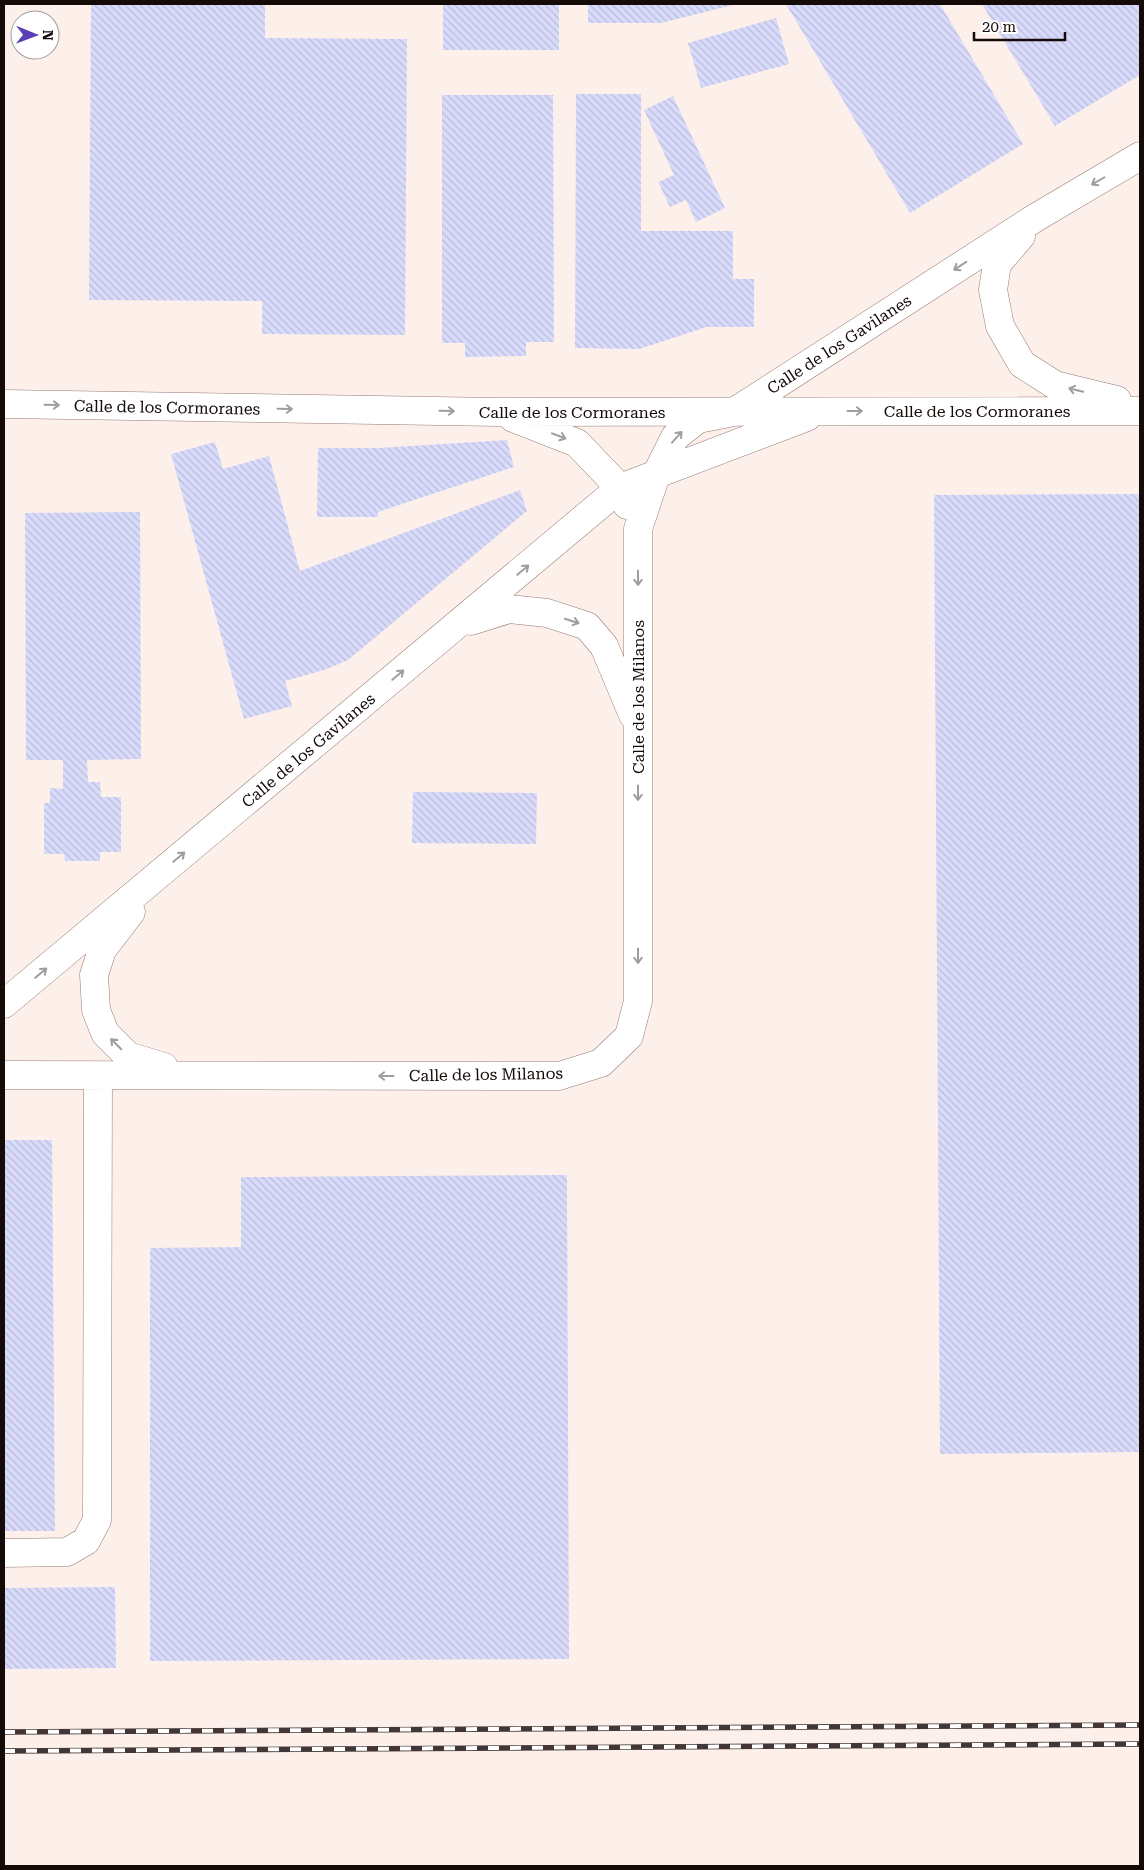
<svg xmlns="http://www.w3.org/2000/svg" width="1144" height="1870" viewBox="0 0 1144 1870" font-family="'Roboto Serif',serif">
  <style>
    .building { fill: url(#building-back-hatch) }
    .lines { fill: none; stroke-linecap: round; stroke-linejoin: round }
    .minor-casing { stroke: #957a70; stroke-width: 29 }
    .minor { stroke: #fff; stroke-width: 28 }
    .rail-casing { stroke: #423734; stroke-width: 5.5 }
    .rail { stroke: #fff; stroke-width: 4; stroke-dasharray: 11; stroke-linecap: butt }
    .oneway { stroke: #a19d9c }
    .labels { text-anchor: middle; stroke-width: 4; stroke-linejoin: round; paint-order: stroke }
    .street-label { font-size: 16px; fill: #140a07; stroke: #fff }
  </style>
  <defs>
    <pattern id="building-back-hatch" width="6" height="6" patternUnits="userSpaceOnUse" patternTransform="scale(1.25)"><rect width="6" height="6" fill="#d9dbfc"/><path d="M-1 5l2 2M0 0l6 6M5-1l2 2" fill="none" stroke="#b9bbd6"/></pattern>
  </defs>
  <rect width="100%" height="100%" fill="#fdf0eb"/>
  <path class="building" d="M91,4H265V38L407,39L405,335L262,334V301L89,300Z
    M443,4H559V50H443Z
    M588,4H737L661,23H588Z
    M786,4H940L1023,144L910,213Z
    M982,4H1140V75L1055,126Z
    M776,18L789,64L701,88L688,43Z
    M576,94H641V231H733V279H754V327H707L639,349L575,348Z
    M442,95H553L554,342H526V356L465,357V343H442Z
    M673,96L725,208L696,222L686,200L670,207L658,182L674,175L644,110Z
    M507,440L514,467L378,512V517H317L318,448H379Z
    M215,442L223,469L269,456L300,571L520,490L527,511L348,660L327,669L285,681L292,706L244,719L171,454Z
    M1140,494V1452L940,1454L934,495Z
    M140,512L141,759L87,760L88,782H100L101,797H121V852H100V861H65L64,854H44V803H50V788L63,789V760H26L25,513Z
    M413,792L537,793L536,844L412,843Z
    M4,1140H52L55,1531H4Z
    M567,1175L569,1659L150,1661V1248L241,1247V1177Z
    M115,1587L116,1668L4,1669V1588Z"/>
  <g class="lines">
    <defs>
      <path id="minor" d="M1021,236L997,264L993,290L1000,326L1022,364L1055,385L1117,400
        M4,404L497,412L1140,411
        M513,418L577,443L620,488L627,505
        M471,621L509,609L547,613L587,626L604,646L633,715
        M131,912L102,950L94,975L96,1010L105,1033L128,1056L164,1067
        M4,1004L620,488L807,417
        M4,1075L559,1076L601,1063L629,1036L638,1001V529L656,475L675,437L698,419L734,412L1035,218L1140,156
        M4,1553L67,1552L86,1541L97,1520L98,1076"/>
    </defs>
    <use href="#minor" class="minor-casing"/>
    <use href="#minor" class="minor"/>
    <defs>
      <path id="rail" d="M4,1732L1140,1725
        M4,1751L1140,1744"/>
    </defs>
    <use href="#rail" class="rail-casing"/>
    <use href="#rail" class="rail"/>
  </g>
  <defs><path id="oneway-shaft" d="M-6 0H5M1.5-3L5.5 0L1.5 3" fill="none" stroke-width="1.6" stroke-linecap="round" stroke-linejoin="round" transform="scale(1.25)"/></defs>
  <g class="oneway">
    <use href="#oneway-shaft" transform="translate(1098 181) rotate(150)"/>
    <use href="#oneway-shaft" transform="translate(960 266) rotate(147)"/>
    <use href="#oneway-shaft" transform="translate(1076 390) rotate(-166)"/>
    <use href="#oneway-shaft" transform="translate(52 405) rotate(1)"/>
    <use href="#oneway-shaft" transform="translate(285 409) rotate(1)"/>
    <use href="#oneway-shaft" transform="translate(447 411) rotate(1)"/>
    <use href="#oneway-shaft" transform="translate(855 411)"/>
    <use href="#oneway-shaft" transform="translate(559 436) rotate(21)"/>
    <use href="#oneway-shaft" transform="translate(677 437) rotate(-48)"/>
    <use href="#oneway-shaft" transform="translate(523 570) rotate(-40)"/>
    <use href="#oneway-shaft" transform="translate(638 578) rotate(90)"/>
    <use href="#oneway-shaft" transform="translate(572 621) rotate(18)"/>
    <use href="#oneway-shaft" transform="translate(398 675) rotate(-40)"/>
    <use href="#oneway-shaft" transform="translate(638 793) rotate(90)"/>
    <use href="#oneway-shaft" transform="translate(179 857) rotate(-40)"/>
    <use href="#oneway-shaft" transform="translate(638 956) rotate(90)"/>
    <use href="#oneway-shaft" transform="translate(41 973) rotate(-40)"/>
    <use href="#oneway-shaft" transform="translate(116 1044) rotate(-135)"/>
    <use href="#oneway-shaft" transform="translate(386 1076) rotate(-180)"/>
  </g>
  <g class="labels">
    <g class="street-label">
      <text transform="translate(839 344) rotate(-33)" y="6">Calle de los Gavilanes</text>
      <text transform="translate(167 407) rotate(1)" y="6">Calle de los Cormoranes</text>
      <text x="977" y="417">Calle de los Cormoranes</text>
      <text x="572" y="418">Calle de los Cormoranes</text>
      <text transform="translate(638 697) rotate(-90)" y="6">Calle de los Milanos</text>
      <text transform="translate(308 750) rotate(-40)" y="6">Calle de los Gavilanes</text>
      <text transform="translate(486 1074) rotate(-1)" y="6">Calle de los Milanos</text>
    </g>
  </g>
  <rect width="1144" height="1870" fill="none" stroke="#140a07" stroke-width="10"/>
  <g transform="translate(35 35) rotate(91)"><circle r="24" fill="#ffffff" stroke="#a19d9c"/>
  <path d="M0-4L9 19L0 12L-9 19Z" fill="#593eb6"/>
  <text y="-8" font-size="14" font-weight="bold" text-anchor="middle" fill="#140a07">N</text>
  </g>
  <path d="M974 32v8h91v-8" fill="none" stroke="#140a07" stroke-width="2.5"/>
  <text x="982" y="32" font-size="15" fill="#140a07" stroke="#ffffff" stroke-width="4" paint-order="stroke">20 m</text>
</svg>
